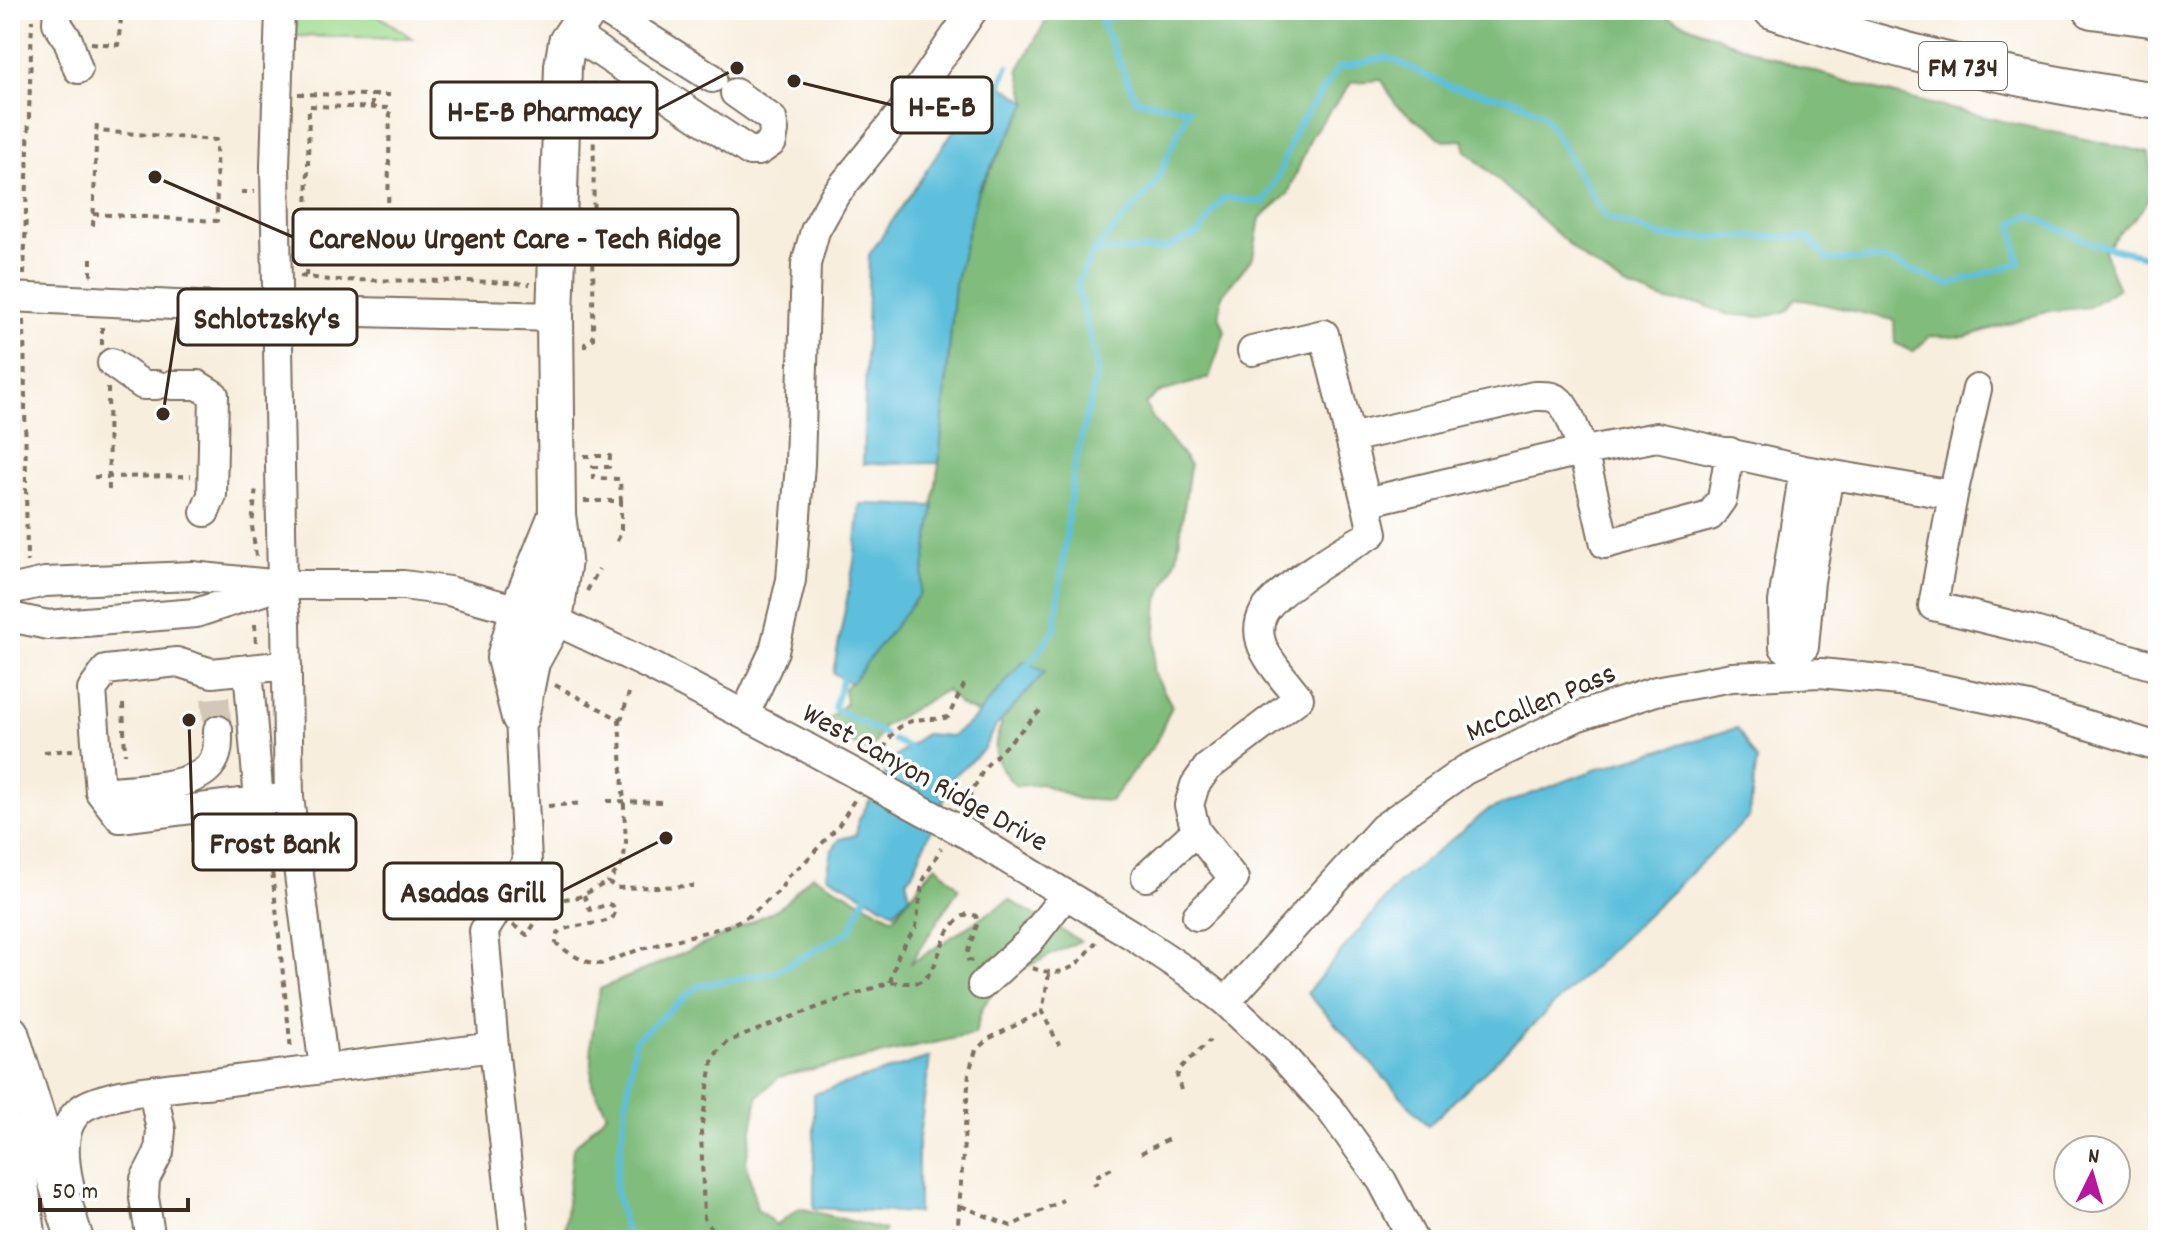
<svg xmlns="http://www.w3.org/2000/svg" width="2168" height="1250" viewBox="0 0 2168 1250" font-family="Dekko,sans-serif">
  <style>
    .green { fill: #a0dd91; stroke: #6e8458; stroke-width: 2 }
    .forest { fill: #80bc7b; stroke: #5e734c; stroke-width: 2 }
    .water { fill: #5dbfdb; stroke: #4c747c; stroke-width: 2 }
    .lines { fill: none; stroke-linecap: round; stroke-linejoin: round }
    .stream { stroke: #5dbfdb; stroke-width: 6 }
    .minor-tunnel { stroke: #d2c7b8; stroke-width: 28; stroke-dasharray: 28 14; stroke-linecap: butt }
    .minor-casing { stroke: #7d6f61; stroke-width: 32 }
    .major-casing { stroke: #7d6f61; stroke-width: 40 }
    .highway-casing { stroke: #7d6f61; stroke-width: 46 }
    .path { stroke: #7d6f61; stroke-width: 4; stroke-dasharray: 6 6; stroke-linecap: butt }
    .minor { stroke: #fff; stroke-width: 28 }
    .major { stroke: #fff; stroke-width: 36 }
    .highway { stroke: #fff; stroke-width: 42 }
    .minor-bridge-casing { stroke: #7d6f61; stroke-width: 32; stroke-linecap: butt }
    .minor-bridge { stroke: #fff; stroke-width: 28 }
    .labels { text-anchor: middle; stroke-width: 7; stroke-linejoin: round; paint-order: stroke }
    .shield { fill: #fff; stroke: #766a62; stroke-width: 2 }
    .shield-label { font-size: 28px; font-weight: bold; fill: #3b2a1e }
    .street-label { font-size: 30px; fill: #3b2a1e; stroke: #fff }
    .leader { fill: none; stroke: #3b2a1e; stroke-width: 3 }
    .callout-dot { fill: #3b2a1e; stroke: #fff; stroke-width: 3 }
    .callout { fill: #fff; stroke: #3b2a1e; stroke-width: 3 }
    .callout-label { font-size: 32px; text-anchor: middle; font-weight: bold; fill: #3b2a1e }
  </style>
  <rect width="100%" height="100%" fill="#fff"/>
  <filter id="ink" filterUnits="userSpaceOnUse"><feTurbulence type="fractalNoise" baseFrequency=".0125" numOctaves="2"/><feDisplacementMap in="SourceGraphic" scale="16" xChannelSelector="R" yChannelSelector="G"/><feConvolveMatrix kernelMatrix="1 2 1 2 8 2 1 2 1" color-interpolation-filters="sRGB"/></filter>
  <filter id="wash" filterUnits="userSpaceOnUse"><feTurbulence type="fractalNoise" baseFrequency=".006" numOctaves="4" result="noise"/><feDisplacementMap in="SourceGraphic" scale="32" xChannelSelector="R" yChannelSelector="G"/><feGaussianBlur stdDeviation="1.8" result="paint"/><feColorMatrix in="noise" values="0 0 0 0 0 0 0 0 0 0 0 0 0 0 0 0 0 1.4 0 .05"/><feComposite in="paint" operator="in"/></filter>
  <g filter="url(#wash)">
    <rect width="100%" height="100%" fill="#f8eede"/>
    <path class="green" d="M296,10H370L412,38L295,36Z"/>
    <path class="forest" d="M1052,10H1655C1810,84 1982,116 2149,153C2150,163 2156,181 2152,191C2143,216 2118,230 2104,251L2118,288L2089,307L2049,311L1965,337L1930,336L1913,352L1895,343L1894,320L1795,298L1786,311L1762,317L1726,314L1702,304L1667,301L1625,286L1586,260L1466,151L1463,140L1444,141L1396,105L1382,80L1352,82L1312,135L1288,194L1260,218L1253,257L1222,295L1219,315L1225,331L1209,378L1158,393L1145,404L1152,417L1190,465L1177,558L1158,600L1153,671L1172,706L1155,744L1110,801L1078,799L1041,784L1016,786C996,766 989,751 1002,724L961,706L946,690L884,726L870,753L821,726L846,703L844,689L920,593L939,463L955,284L977,194L1027,103L1019,69Z
      M936,865L959,888L910,964L1009,900L1080,941L1003,978L982,1008L975,1034L779,1077L758,1096L746,1162L757,1209L776,1225L800,1208L885,1230L879,1240H563L573,1148L607,1113L592,1085L591,1042L600,989L732,932L781,907L812,875L893,918Z"/>
    <path class="water" d="M990,77L1028,103L978,189L955,284L939,463L863,464L869,255Z
      M860,504L934,506L920,593L851,683L833,673L854,562Z
      M1024,661L1045,672L996,726L983,750L954,776L912,874L906,880L910,896L894,912L827,875L832,850L840,839L856,835L859,819L894,758L925,734L951,736L972,721Z
      M1737,728L1757,760L1749,817L1428,1126L1307,993L1398,883L1488,810L1600,768Z
      M930,1057L918,1144V1213L814,1208V1094Z"/>
    <g class="lines">
      <path class="stream" d="M999,89L1008,66
        M1095,251L1163,249L1198,234L1223,198L1264,202L1278,177L1296,129L1338,68L1387,57L1451,87L1516,100L1544,115L1605,217L1663,237H1807L1828,260L1884,259L1949,285L2019,263L2013,223L2029,215L2094,244L2158,259
        M1026,668L1055,629L1074,468L1098,369L1077,284L1094,251L1154,186L1189,109L1136,100L1101,21L1132,10
        M845,671L834,708L885,735
        M894,740L912,749
        M628,1240L615,1187L635,1040L698,986L775,972L850,931L867,892"/>
    </g>
  </g>
  <g filter="url(#ink)">
    <g class="lines">
      <path class="minor-tunnel" d="M215,698L218,730"/>
      <defs>
        <path id="minor" d="M58,10L57,23L68,40L78,69
          M280,10L275,166L282,585L286,623L289,797L324,1069
          M604,10L712,78
          M573,34L749,151H759L772,142L774,131L772,119L735,93
          M10,297L278,310L555,317
          M1252,351L1324,334L1366,502L1564,455L1657,437L1804,470L1953,495L1933,606L2031,630L2158,667
          M112,363L143,385H156
          M172,385H198L214,395L212,495L205,512
          M1350,438L1534,396C1543,396 1551,395 1558,400C1579,415 1598,516 1605,544L1710,516L1722,499L1730,452
          M1953,495L1977,389
          M10,590L45,582L192,576L282,585H403L449,591L554,620L651,666L804,746
          M10,617L48,625L196,613L269,589
          M1795,656L1804,647L1810,581L1829,475
          M287,665L212,673L177,662L106,670L92,690L100,792L120,818L289,797
          M248,669L259,801
          M1796,674L1795,656L1784,647L1783,602L1804,470
          M745,714L774,651L791,580L800,464L806,264L815,231L835,195L910,102L973,10
          M100,792C128,789 192,789 210,766C219,755 218,743 218,730
          M970,836L1132,935L1189,973L1226,1002L1276,1049L1330,1109L1382,1181L1413,1240
          M1146,877L1196,831
          M1197,916L1234,879L1196,831L1189,805L1195,785L1207,768L1299,698C1288,684 1265,658 1261,642C1258,632 1259,621 1264,612C1278,588 1347,548 1373,533L1366,502
          M982,985L1028,943L1066,894
          M1226,1002L1383,828L1465,770L1576,717L1656,691L1732,677L1821,673L1909,682L2029,707L2158,747
          M494,1047L515,1240
          M69,1184C64,1161 59,1127 80,1110C102,1091 190,1086 222,1082C313,1070 404,1059 494,1047L484,931L527,862L520,717
          M151,1240L144,1198L145,1179L159,1152L161,1130L153,1091"/>
        <path id="major" d="M1772,10C1898,53 2026,83 2158,101
          M2092,10L2158,19
          M557,515L555,317L563,66L567,42L589,10
          M557,515L563,560L554,620L531,662L520,717L505,658L519,609Z
          M10,1033L75,1240"/>
        <path id="highway" d="M10,1137L25,1240"/>
      </defs>
      <use href="#minor" class="minor-casing"/>
      <use href="#major" class="major-casing"/>
      <use href="#highway" class="highway-casing"/>
      <path class="path" d="M91,43L118,45L122,10
        M298,94L372,95
        M372,107V95H390
        M241,192H255
        M93,214L217,221L216,140L97,131
        M307,225L309,106L390,108L388,213H307
        M93,226L97,119
        M91,258V274L95,278
        M24,275L32,20
        M300,276L330,280L469,281L530,284
        M306,276L307,259
        M24,320L27,562
        M102,345V326
        M585,348V344L593,339L594,77
        M108,388L109,492
        M584,456H610L609,467H593V478L620,479L621,501
        M94,477L191,476
        M584,501H621V533L616,543
        M256,556L252,526L256,487
        M587,591L599,569
        M255,624L256,646
        M555,685L619,719L622,717L629,693
        M123,704L125,754
        M619,719L626,842L623,863L608,882L616,888L694,886
        M44,752L73,750
        M879,760C887,742 894,724 916,720C927,718 938,720 948,717L965,683
        M607,801L662,802
        M548,806L583,803
        M963,809L985,767L1040,711
        M271,861L291,1050
        M584,895L590,910L609,904L613,906L615,913L612,919C595,926 572,923 557,933L556,943C569,954 584,963 601,964L638,950L728,926L751,915L781,889L787,877L804,863L839,825L855,799
        M513,925L527,935L550,901L579,897L608,882
        M1032,968C1065,979 1077,967 1096,942
        M1049,974L1042,1012L1059,1045
        M890,982L899,953L916,927L922,883L941,848
        M1181,1090L1177,1076L1181,1068L1210,1040
        M1141,1153L1169,1139
        M1093,1185L1100,1182L1098,1175L1112,1168
        M961,1206L1011,1226L1063,1200
        M719,1240L704,1218L701,1130L713,1057L727,1042C779,1021 831,1002 885,984C896,980 911,986 921,981C943,970 936,926 970,913L976,916L978,922L968,951V960L975,961
        M928,1240L951,1231L958,1224L969,1072L976,1050L988,1039L1042,1012"/>
      <use href="#minor" class="minor"/>
      <use href="#major" class="major"/>
      <use href="#highway" class="highway"/>
      <defs>
        <path id="minor-bridge" d="M804,746L970,836"/>
      </defs>
      <use href="#minor-bridge" class="minor-bridge-casing"/>
      <use href="#minor-bridge" class="minor-bridge"/>
    </g>
  </g>
  <g class="labels">
    <rect class="shield" x="1919" y="42" width="88" height="48" rx="6"/>
    <g class="shield-label">
      <text x="1963" y="76">FM 734</text>
    </g>
    <g class="street-label">
      <text transform="translate(1540 701) rotate(-23)" y="10">McCallen Pass</text>
      <text transform="translate(926 776) rotate(29)" y="10">West Canyon Ridge Drive</text>
    </g>
  </g>
  <path class="leader" d="M794 81L892 105M737 68L657 110M155 177L293 237M163 414L178 317M189 720L193 842M666 838L562 891"/>
  <g class="callout-dot">
    <circle cx="794" cy="81" r="8"/>
    <circle cx="737" cy="68" r="8"/>
    <circle cx="155" cy="177" r="8"/>
    <circle cx="163" cy="414" r="8"/>
    <circle cx="189" cy="720" r="8"/>
    <circle cx="666" cy="838" r="8"/>
  </g>
  <g class="callout">
    <rect x="892" y="77" width="100" height="56" rx="8"/>
    <rect x="431" y="82" width="226" height="56" rx="8"/>
    <rect x="293" y="209" width="445" height="56" rx="8"/>
    <rect x="178" y="289" width="179" height="56" rx="8"/>
    <rect x="193" y="814" width="163" height="56" rx="8"/>
    <rect x="384" y="863" width="178" height="56" rx="8"/>
  </g>
  <g class="callout-label">
    <text x="942" y="116">H-E-B</text>
    <text x="544" y="121">H-E-B Pharmacy</text>
    <text x="515" y="248">CareNow Urgent Care - Tech Ridge</text>
    <text x="267" y="328">Schlotzsky's</text>
    <text x="275" y="853">Frost Bank</text>
    <text x="473" y="902">Asadas Grill</text>
  </g>
  <rect width="2168" height="1250" fill="none" stroke="#fff" stroke-width="40"/>
  <g transform="translate(2092 1174) rotate(5)"><circle r="38" fill="#ffffff" stroke="#b1aaa5" stroke-width="2"/>
  <path d="M0-6L14 30L0 20L-14 30Z" fill="#b5179e"/>
  <text y="-12" font-size="22" font-weight="bold" text-anchor="middle" fill="#3b2a1e">N</text>
  </g>
  <path d="M40 1198v12h148v-12" fill="none" stroke="#3b2a1e" stroke-width="4"/>
  <text x="52" y="1198" font-size="24" fill="#3b2a1e" stroke="#ffffff" stroke-width="6" paint-order="stroke">50 m</text>
</svg>
